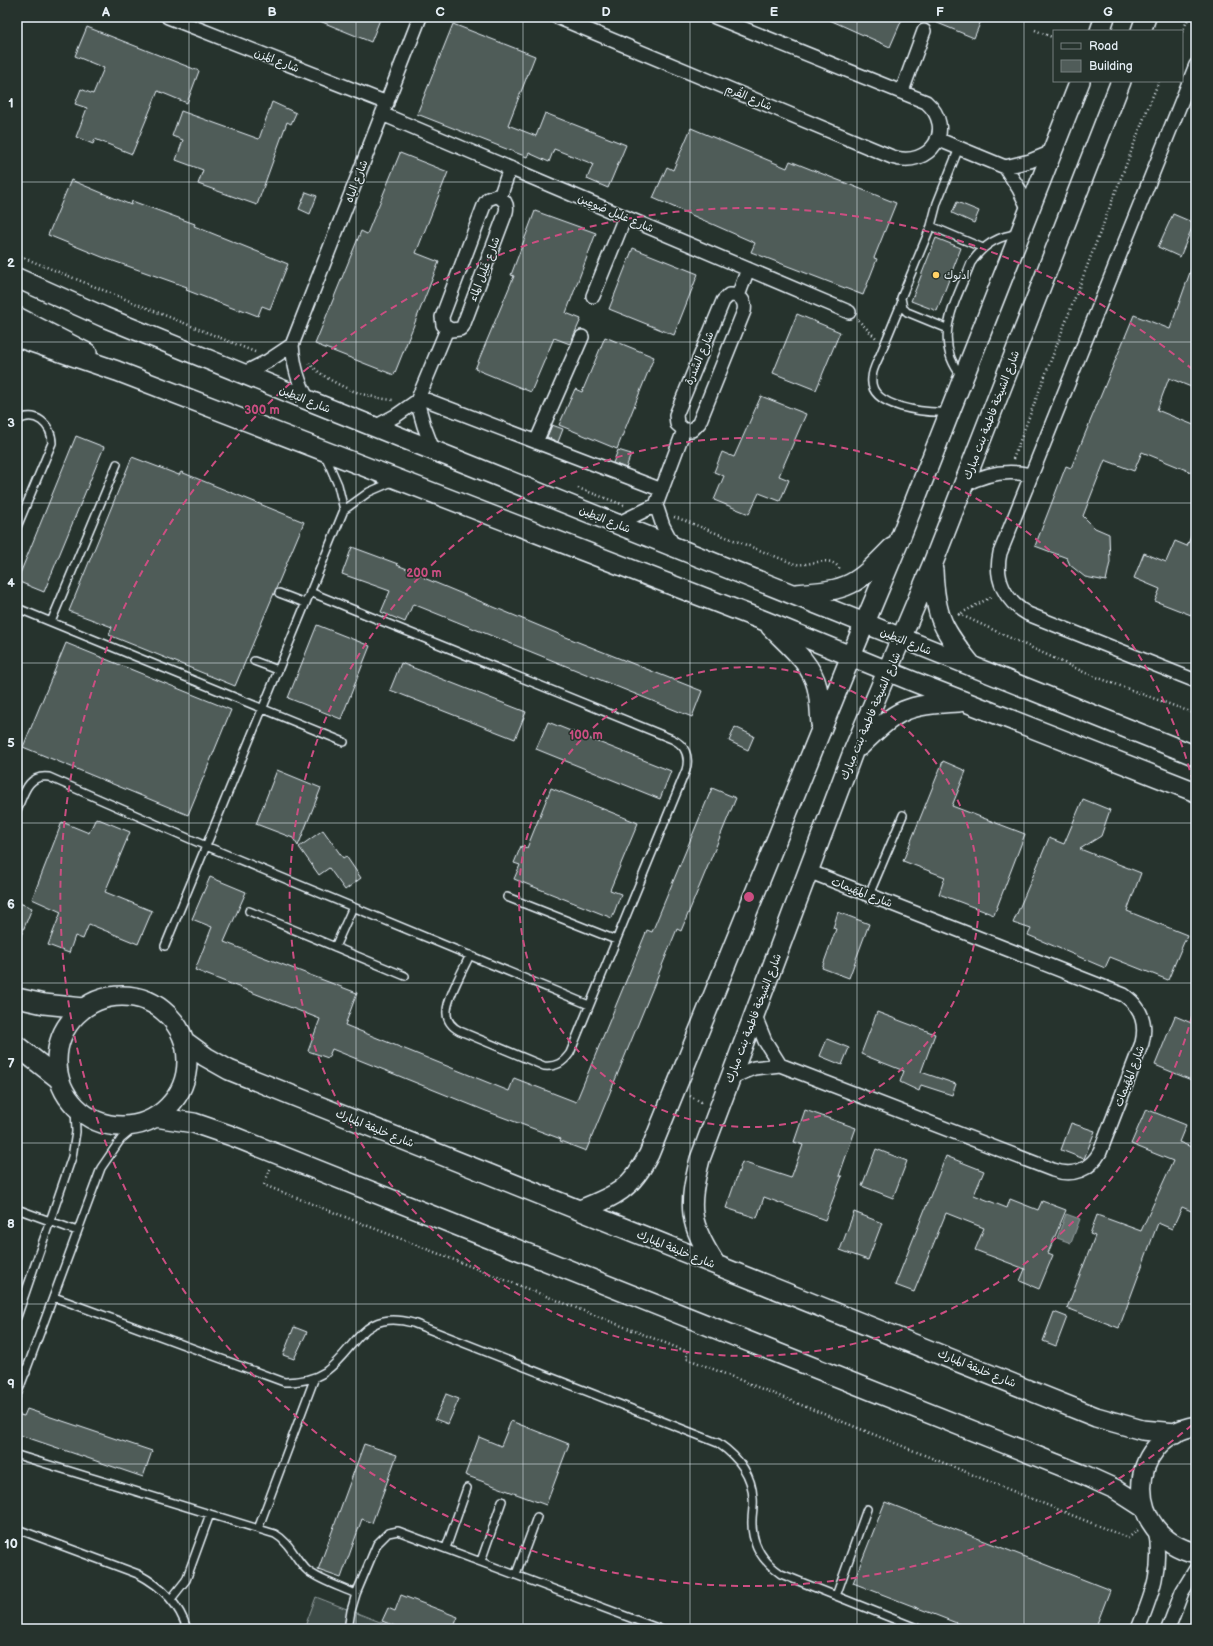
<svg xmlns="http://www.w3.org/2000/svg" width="1213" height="1646" viewBox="0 0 1213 1646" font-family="'Balsamiq Sans','Playpen Sans Arabic',sans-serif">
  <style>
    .green { fill: #3e4b47; stroke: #939ea0 }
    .water { fill: #636f6d; stroke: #98a3a5 }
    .building { fill: #505c59; stroke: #e8f1f8 }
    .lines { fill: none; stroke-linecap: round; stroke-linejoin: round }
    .service-casing { stroke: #e8f1f8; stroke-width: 10 }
    .minor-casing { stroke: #e8f1f8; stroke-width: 16 }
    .secondary-casing { stroke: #e8f1f8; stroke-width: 22 }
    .path { stroke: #e8f1f8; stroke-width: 2.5; stroke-dasharray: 1 3; stroke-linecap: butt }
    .service { stroke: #26332d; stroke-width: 7 }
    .minor { stroke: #26332d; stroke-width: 13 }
    .secondary { stroke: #26332d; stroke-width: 19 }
    .grid { fill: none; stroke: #e8f1f8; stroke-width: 1; stroke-opacity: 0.55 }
    .ring { fill: none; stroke: #cc4e82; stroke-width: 2; stroke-dasharray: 7 5 }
    .poi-dot { fill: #ffd166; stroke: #26332d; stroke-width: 1.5 }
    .labels { text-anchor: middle; stroke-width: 3; stroke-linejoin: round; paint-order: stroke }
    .street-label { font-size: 11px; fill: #e8f1f8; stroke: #26332d }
    .poi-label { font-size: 11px; fill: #e8f1f8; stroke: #26332d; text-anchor: start }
    .centre { fill: #cc4e82; stroke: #26332d; stroke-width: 2 }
    .ring-label { font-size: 12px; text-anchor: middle; font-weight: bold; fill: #cc4e82; stroke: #26332d; stroke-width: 3; stroke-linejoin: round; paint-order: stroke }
    .neatline { fill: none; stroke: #e8f1f8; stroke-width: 1.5 }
    .grid-label { font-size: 13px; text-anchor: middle; font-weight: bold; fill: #e8f1f8 }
  </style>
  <rect width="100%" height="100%" fill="#26332d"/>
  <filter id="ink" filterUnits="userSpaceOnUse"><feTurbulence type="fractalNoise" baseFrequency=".025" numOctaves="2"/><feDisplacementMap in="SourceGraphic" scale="8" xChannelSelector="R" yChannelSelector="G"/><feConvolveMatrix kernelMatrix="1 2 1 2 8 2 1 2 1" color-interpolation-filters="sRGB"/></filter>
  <g filter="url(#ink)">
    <path class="green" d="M316,1597L398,1629H304Z"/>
    <path class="water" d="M1066,1214L1080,1219L1071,1243L1057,1238Z"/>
    <path class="building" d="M310,17H381L371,42Z
      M823,17H903L890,47Z
      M923,17H972L981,21L974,38Z
      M453,24L535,56L508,125L536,136L545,113L626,145L608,188L587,179L593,164L554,149L549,162L529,153L527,157L417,114Z
      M87,27L199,71L187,103L158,91L132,154L95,139L93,144L76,137L87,108L75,104L81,89L93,94L104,68L75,56Z
      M272,102L296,113L291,124L287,122L257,205L198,184L203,170L176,160L183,140L172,136L181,111L259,139Z
      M691,128L787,168L790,161L896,203L874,258L877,259L863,295L751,252L755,243L653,198L667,167L673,170Z
      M400,153L448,172L416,253L439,262L394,375L315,344L361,231L367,234Z
      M71,180L131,205L132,201L195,224L194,226L288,264L270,309L262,306L258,316L240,309V311L186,290L187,287L102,257L48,235Z
      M306,192L317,196L310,214L299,209Z
      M957,202L979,211L974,223L952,213Z
      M535,211L596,233L566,313L581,319L570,344L554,338L531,392L475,369L514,276L511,275Z
      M1173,214L1194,223L1180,257L1158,247Z
      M936,238L961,248L937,311L911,301Z
      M633,248L698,274L674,335L609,309Z
      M1194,261H1196V341L1191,354L1196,356V389L1169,378L1157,410L1196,426V474L1142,452L1134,471L1105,460L1083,516L1095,528L1109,534L1110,562L1106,581L1085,577L1070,565L1067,558L1035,546L1066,466L1071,468L1134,315L1170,329Z
      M797,314L840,332L816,390L773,373Z
      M605,337L654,357L617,449L559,425L575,389L582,392Z
      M761,396L806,414L779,476L789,480L780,501L759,493L749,514L714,500L724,476L714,472L722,452L734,457Z
      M552,425L563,429L558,442L547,437Z
      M76,436L104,447L44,592L17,581Z
      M618,450L631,454L626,468L613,463Z
      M132,457L179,475L181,472L304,522L235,686L109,635L112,627L69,611Z
      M1196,525V603L1191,615L1155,601L1160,589L1134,578L1144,553L1166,562L1175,541L1187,546Z
      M352,547L398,564L397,565L425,576L424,578L578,642L702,691L692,717L413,604L405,622L381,612L390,591L342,574Z
      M317,625L370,646L341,719L288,698Z
      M66,643L231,710L188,815L23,747Z
      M401,663L526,712L515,739L390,690Z
      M548,722L671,771L660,799L536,749Z
      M735,727L754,736L748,750L729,741Z
      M943,761L966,771L952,806L1025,834L994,915L939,894L945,877L903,861Z
      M277,770L321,788L298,846L293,838L256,824Z
      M551,788L638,823L610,890L621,894L612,918L514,879L520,865L514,863L521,846L527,848Z
      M712,788L736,798L681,931L677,929L586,1151L560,1141L561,1139L486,1111L332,1049L328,1058L308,1051L320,1019L195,970L212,927L192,919L210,877L246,892L224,942L357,993L345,1025L509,1091L514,1078L576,1102L647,930L652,932Z
      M1083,799L1110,810L1101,836L1080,849L1141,873L1127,911L1187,935L1168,980L1110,957L1105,968L1028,935L1031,929L1013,923L1049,838L1064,844Z
      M96,818L130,832L105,892L152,911L138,944L89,924L83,939L75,936L69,953L48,945L61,912L32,899L62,822L89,833Z
      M323,830L343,858L346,856L361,878L345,890L329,868L319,875L299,847Z
      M17,902L32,908L18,943L17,942Z
      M838,912L869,924L849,978L822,968L836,929L833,928Z
      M877,1012L935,1034L921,1072L956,1084L952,1095L921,1085L919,1091L900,1082L904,1071L861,1054Z
      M1175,1016L1196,1025V1082L1155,1065Z
      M827,1039L849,1048L842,1065L820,1056Z
      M1146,1109L1186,1125L1179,1142L1196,1149V1213L1182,1207L1172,1229L1158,1223L1119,1328L1067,1308L1095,1236L1090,1234L1097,1215L1141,1231L1173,1161L1131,1144Z
      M805,1110L856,1128L839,1176H842L825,1220L764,1197L757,1218L726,1208L742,1162L791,1178L803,1145L794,1142Z
      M1071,1123L1095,1131L1084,1159L1061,1150Z
      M876,1149L907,1161L893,1198L862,1186Z
      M946,1156L984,1171L974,1195L1007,1208L1010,1199L1038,1210L1042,1201L1066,1210L1048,1253L1053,1255L1039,1289L1020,1281L1025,1269L975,1250L984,1228L946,1213L914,1292L895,1285Z
      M854,1212L882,1223L868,1260L840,1250Z
      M1054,1312L1067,1317L1056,1346L1043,1341Z
      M294,1327L307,1332L294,1359L283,1355Z
      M446,1394L459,1399L448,1424L435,1419Z
      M27,1409L152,1451L143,1477L17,1434V1414L24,1416Z
      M511,1421L569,1444L546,1505L465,1475L479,1437L501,1446Z
      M364,1444L397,1455L372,1523L362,1519L341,1578L318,1570Z
      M885,1502L1110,1590L1095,1629H972L853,1583Z
      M401,1595L458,1617L453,1629H403L382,1621L388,1608L395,1611Z"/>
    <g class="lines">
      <defs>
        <path id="service" d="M931,226L983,248
          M901,304C894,321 887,338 880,355C877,362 872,370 872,378C868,408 927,413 948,412
          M946,328L907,312L903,308L901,298L931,226L937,203L959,148
          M962,377C931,339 956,302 971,263C983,245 998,235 1019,234
          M17,421C35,409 52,425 52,443L17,527
          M325,455L338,485L344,510
          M310,592L672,739C685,745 690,756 686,770L570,1053C563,1063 556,1067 544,1066L460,1031C452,1027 446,1020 447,1011C447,998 464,968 470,955
          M279,593L305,603
          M17,608L344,742
          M51,622L117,464
          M254,661L278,670
          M17,810C24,793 28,774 49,777L206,846L589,1005
          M869,895L903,815
          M507,897L616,940
          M249,911L405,976
          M165,946L344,510L369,492L392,482
          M335,947L353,907
          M17,1209L77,1231
          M54,1297L284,1382C299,1382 313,1380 325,1372C358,1348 361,1309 413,1323L718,1443C737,1456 752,1474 753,1498C754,1506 752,1513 752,1520C751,1544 762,1561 781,1574L919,1629
          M17,1317L72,1157L76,1132L75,1107
          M17,1370L26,1373
          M17,1395L101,1168L121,1139L139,1124
          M17,1455L275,1534C291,1543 295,1560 308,1571C321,1581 341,1587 356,1594
          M17,1529L138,1574C161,1586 179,1603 187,1629
          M258,1529L315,1377
          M446,1548L467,1488
          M481,1561L502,1501
          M516,1574L537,1517
          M836,1596L867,1509
          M171,1599L186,1580L210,1514
          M348,1629L351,1611L356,1594L377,1544L388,1533L398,1531L660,1629"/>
        <path id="minor" d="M168,17L387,103
          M557,17L892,157C930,169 957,129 926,102L715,17
          M1196,65L1000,553C994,579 1005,601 1028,614L1196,681
          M902,91L924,31
          M382,114L849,312
          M937,139L1005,167L1030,161L1052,152
          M1005,167L1019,189L1030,212
          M496,196C504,198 508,204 506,212L463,326L460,329L451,330L443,325L442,317L485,203L488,199Z
          M500,197L510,168
          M729,295C740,294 746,301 744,311L699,423L692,430H684L677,424L676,415L723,301Z
          M593,296L625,217
          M738,296L748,269
          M242,374L268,361L292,345
          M419,397L662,490
          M309,401C298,383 294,366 292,345L420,17
          M417,401L424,426L433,450
          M375,427L397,415L417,401L447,329
          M536,442L582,337
          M964,485C986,473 1007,469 1031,475
          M617,524L656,505
          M674,547L663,526L656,505L684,430
          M754,1014L765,1041L780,1065
          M730,1078L754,1068L780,1065L1053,1170C1073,1177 1090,1170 1100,1152L1142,1043C1147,1023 1141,1007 1124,995L808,871
          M1138,1629C1152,1594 1163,1568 1155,1529
          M1168,1629L1182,1592L1196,1569"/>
        <path id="secondary" d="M1100,31L1105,17
          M1141,31L1146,17
          M17,278L104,317L310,401L1196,756
          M17,317L87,353
          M17,337L117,371L765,621L912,681L1196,792
          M933,570C935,618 943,630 973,667
          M796,594C850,590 855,586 892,548
          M770,626C787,644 811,662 817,687C820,699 820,712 821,724
          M860,746C899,708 905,705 959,702
          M57 1061a65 65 0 1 1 130 0a65 65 0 1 1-130 0Z
          M17,998L44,1004L83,1008
          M184,1041L206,1057L229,1070L1096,1417L1142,1430L1176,1433
          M17,1046L59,1079
          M155,1117L194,1123L232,1136L1084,1475L1115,1489L1143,1507
          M580,1210C615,1196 631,1190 649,1154L851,656L899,541L1080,81
          M716,1265C688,1223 688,1207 700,1159L853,752L933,563L1121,81
          M1196,1426C1124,1438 1123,1536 1196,1553"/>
      </defs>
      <use href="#service" class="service-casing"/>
      <use href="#minor" class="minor-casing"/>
      <use href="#secondary" class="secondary-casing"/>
      <path class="path" d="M1035,30L1054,38
        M1182,32L1189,17
        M17,255L255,352
        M858,320L876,338
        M309,363C330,385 365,398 394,400
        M1013,459L1149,105L1159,81
        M578,488L624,505
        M674,517L683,520L792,563C810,569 830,551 841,571
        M959,614L1088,674L1196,714
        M958,615L993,596
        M690,1096L703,1103
        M270,1169L264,1185L688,1352L686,1358L1128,1538L1138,1530"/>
      <use href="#service" class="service"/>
      <use href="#minor" class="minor"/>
      <use href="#secondary" class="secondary"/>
    </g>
  </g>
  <path class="grid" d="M189,17V1629M356,17V1629M523,17V1629M690,17V1629M857,17V1629M1024,17V1629M17,182H1196M17,342H1196M17,503H1196M17,663H1196M17,823H1196M17,983H1196M17,1143H1196M17,1304H1196M17,1464H1196"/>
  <g class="ring">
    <circle cx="749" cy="897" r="230"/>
    <path d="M1195 1004A459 459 0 1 1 1195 790"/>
    <path d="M1192 1425A689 689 0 1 1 1192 369"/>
  </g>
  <circle class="poi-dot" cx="936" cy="275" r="4"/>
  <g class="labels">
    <g class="street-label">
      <text transform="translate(277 60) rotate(21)" y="4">شارع المُزن</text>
      <text transform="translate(749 97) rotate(23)" y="4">شارع القُرم</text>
      <text transform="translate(356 181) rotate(-69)" y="4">شارع الياه</text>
      <text transform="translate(616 213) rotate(23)" y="4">شارع غليل صُوعِين</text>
      <text transform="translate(484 269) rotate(-69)" y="4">شارع غَلِيل الماء</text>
      <text transform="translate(699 358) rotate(-67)" y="4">شارع السِّدرة</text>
      <text transform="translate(305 399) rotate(22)" y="4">شارع البَطِين</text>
      <text transform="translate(991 415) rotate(-69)" y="4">شارع الشيخة فاطمة بنت مبارك</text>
      <text transform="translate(605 519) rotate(22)" y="4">شارع البَطِين</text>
      <text transform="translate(906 641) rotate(22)" y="4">شارع البَطِين</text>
      <text transform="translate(870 716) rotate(-67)" y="4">شارع الشيخة فاطمة بنت مبارك</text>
      <text transform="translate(862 892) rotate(21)" y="4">شارع المهَيمات</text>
      <text transform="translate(753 1018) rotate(-69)" y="4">شارع الشيخة فاطمة بنت مبارك</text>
      <text transform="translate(1129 1076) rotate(-69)" y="4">شارع المهَيمات</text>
      <text transform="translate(375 1128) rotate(22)" y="4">شارع خليفة المبارك</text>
      <text transform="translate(676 1249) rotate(22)" y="4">شارع خليفة المبارك</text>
      <text transform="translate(977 1368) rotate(22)" y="4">شارع خليفة المبارك</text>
    </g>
    <g class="poi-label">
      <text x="944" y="279">ادنوك</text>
    </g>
  </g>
  <circle cx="749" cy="897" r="6" class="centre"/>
  <g class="ring-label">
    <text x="262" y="414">300 m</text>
    <text x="424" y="577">200 m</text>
    <text x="586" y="739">100 m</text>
  </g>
  <rect width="1213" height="1646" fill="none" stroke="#26332d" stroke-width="44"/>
  <rect x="1053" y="30" width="130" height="52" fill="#26332d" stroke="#747f7e"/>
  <rect x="1061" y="43" width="20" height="6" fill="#26332d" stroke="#747f7e"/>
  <text x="1089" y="50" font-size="12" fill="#e8f1f8">Road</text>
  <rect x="1061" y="60" width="20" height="12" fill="#505c59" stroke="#747f7e"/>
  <text x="1089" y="70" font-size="12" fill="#e8f1f8">Building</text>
  <rect x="22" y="22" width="1169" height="1602" class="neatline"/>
  <g class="grid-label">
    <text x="106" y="16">A</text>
    <text x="272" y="16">B</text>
    <text x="440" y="16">C</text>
    <text x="606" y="16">D</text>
    <text x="774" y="16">E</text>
    <text x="940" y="16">F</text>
    <text x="1108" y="16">G</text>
    <text x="11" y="107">1</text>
    <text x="11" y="267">2</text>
    <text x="11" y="427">3</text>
    <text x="11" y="587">4</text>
    <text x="11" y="747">5</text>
    <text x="11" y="908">6</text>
    <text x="11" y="1068">7</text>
    <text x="11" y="1228">8</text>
    <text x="11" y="1388">9</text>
    <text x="11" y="1548">10</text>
  </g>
</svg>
